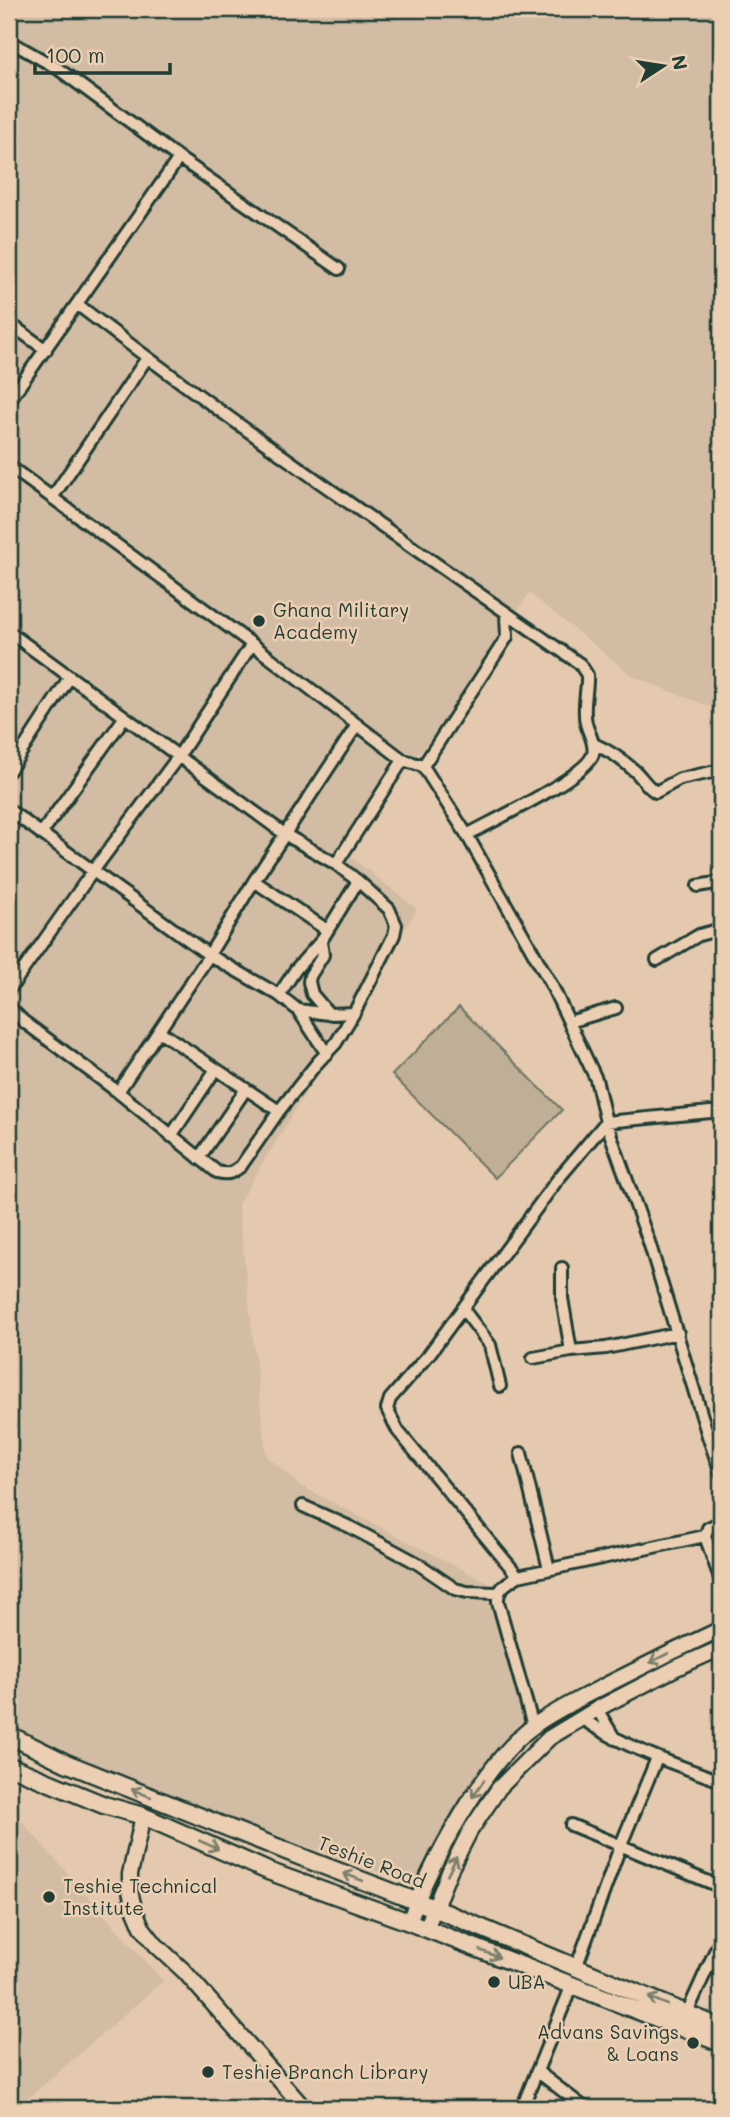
<svg xmlns="http://www.w3.org/2000/svg" width="730" height="2117" viewBox="0 0 730 2117" font-family="Mali,sans-serif">
  <style>
    .built { fill: #d2bca3 }
    .green { fill: #bfaf97; stroke: #6f7666; stroke-width: 2 }
    .lines { fill: none; stroke-linecap: round; stroke-linejoin: round }
    .street-casing { stroke: #1f3d34; stroke-width: 16 }
    .secondary-casing { stroke: #1f3d34; stroke-width: 19 }
    .primary-casing { stroke: #1f3d34; stroke-width: 21 }
    .street { stroke: #eccfb3; stroke-width: 10 }
    .secondary { stroke: #eccfb3; stroke-width: 14 }
    .primary { stroke: #eccfb3; stroke-width: 16 }
    .oneway { stroke: #7b7f6d }
    .poi-dot { fill: #1f3d34; stroke: #eccfb3; stroke-width: 2.5 }
    .labels { text-anchor: middle; stroke-width: 5; stroke-linejoin: round; paint-order: stroke }
    .poi-label { font-size: 19px; fill: #1f3d34; stroke: #eccfb3; text-anchor: start }
    .street-label { font-size: 19px; fill: #1f3d34; stroke: #eccfb3 }
  </style>
  <rect width="100%" height="100%" fill="#e4c9ae"/>
  <filter id="ink" filterUnits="userSpaceOnUse"><feTurbulence type="fractalNoise" baseFrequency=".0143" numOctaves="2"/><feDisplacementMap in="SourceGraphic" scale="14" xChannelSelector="R" yChannelSelector="G"/><feConvolveMatrix kernelMatrix="1 2 1 2 8 2 1 2 1" color-interpolation-filters="sRGB"/></filter>
  <g filter="url(#ink)">
    <path class="built" d="M9,9H721V711L634,677L529,593L441,730L391,781L351,857L417,909L238,1204L266,1455L299,1485L488,1583L525,1724L490,1758L454,1810L419,1887L96,1770L28,1737L9,1725Z
      M9,1807L163,1981L17,2108H9Z"/>
    <path class="green" d="M459,1007L562,1110L495,1178L392,1075Z"/>
    <g class="lines">
      <defs>
        <path id="street" d="M9,41L57,68L179,158L339,269
          M78,305C241,430 411,546 580,664L587,675C588,691 582,706 586,723C588,733 596,743 593,754C586,777 492,821 467,835
          M9,323L46,350
          M9,401L179,158
          M9,466L252,644L394,753L403,760L423,766L467,835L551,984L596,1079L606,1122L649,1242L708,1436L721,1473
          M52,498L147,358
          M9,632L286,835L336,864L358,881L389,909L396,925L394,935L354,1013L336,1043L317,1063L279,1111L241,1166C232,1173 228,1175 217,1172L118,1092L23,1021L9,1007
          M594,744C610,751 623,760 636,772C643,779 648,788 656,792L680,779L721,770
          M423,766L507,637L506,613
          M9,771L69,678
          M9,810L209,955L279,995L298,1010L329,1014L354,1013
          M41,834L124,718
          M336,864L403,760
          M254,881L327,930
          M698,886L721,882
          M321,941L323,955L310,976L309,982L312,994L329,1014
          M657,960L699,935L721,929
          M9,990L93,871L178,757L252,644
          M279,995L296,969L321,941L358,881
          M298,1010L327,1054
          M569,1022L616,1008
          M159,1031L279,1111
          M118,1092L206,960L254,881L357,725
          M171,1136L216,1069
          M199,1158L246,1089
          M562,1268V1298L571,1351
          M463,1309L490,1345L500,1386
          M533,1358L571,1351L606,1348L678,1333
          M521,1453L549,1569
          M303,1506L350,1527L417,1563L455,1589L467,1592L498,1593
          M721,1522L708,1528L705,1536L721,1581
          M518,1576L398,1431L387,1409L390,1399L430,1353L558,1179L606,1122L721,1111
          M597,1709L615,1739
          M581,1718C624,1747 673,1764 721,1781
          M533,1726L498,1602C497,1588 507,1583 518,1576L705,1536
          M571,1825L721,1887
          M576,1968L620,1847L657,1758
          M687,2013L721,1938
          M538,2072L585,2108
          M522,2108L572,1985"/>
        <path id="secondary" d="M143,1816L130,1874V1891L134,1908L142,1927L156,1945L184,1971L304,2108
          M409,1922C429,1866 486,1759 535,1725C558,1709 585,1696 610,1683C647,1664 684,1646 721,1629
          M426,1929L450,1870L470,1831L499,1788L549,1738L597,1709L676,1668L721,1648"/>
        <path id="primary" d="M9,1735L66,1763L319,1864L434,1908L721,2028
          M9,1766L104,1805L143,1816L268,1871L409,1922L721,2043"/>
      </defs>
      <use href="#street" class="street-casing"/>
      <use href="#secondary" class="secondary-casing"/>
      <use href="#primary" class="primary-casing"/>
      <use href="#street" class="street"/>
      <use href="#secondary" class="secondary"/>
      <use href="#primary" class="primary"/>
    </g>
    <defs><path id="oneway-shaft" d="M-6 0H5M1.5-3L5.5 0L1.5 3" fill="none" stroke-width="1.6" stroke-linecap="round" stroke-linejoin="round" transform="scale(1.75)"/></defs>
    <g class="oneway">
      <use href="#oneway-shaft" transform="translate(659 1658) rotate(153)"/>
      <use href="#oneway-shaft" transform="translate(478 1789) rotate(125)"/>
      <use href="#oneway-shaft" transform="translate(141 1793) rotate(-158)"/>
      <use href="#oneway-shaft" transform="translate(209 1845) rotate(24)"/>
      <use href="#oneway-shaft" transform="translate(452 1866) rotate(-64)"/>
      <use href="#oneway-shaft" transform="translate(353 1877) rotate(-159)"/>
      <use href="#oneway-shaft" transform="translate(490 1954) rotate(21)"/>
      <use href="#oneway-shaft" transform="translate(658 2001) rotate(-158)"/>
    </g>
  </g>
  <g class="poi-dot">
    <circle cx="259" cy="621" r="7"/>
    <circle cx="49" cy="1897" r="7"/>
    <circle cx="494" cy="1982" r="7"/>
    <circle cx="693" cy="2043" r="7"/>
    <circle cx="208" cy="2072" r="7"/>
  </g>
  <g class="labels">
    <g class="poi-label">
      <text x="273" y="617">Ghana Military<tspan x="273" dy="22">Academy</tspan></text>
      <text x="63" y="1893">Teshie Technical<tspan x="63" dy="22">Institute</tspan></text>
      <text x="508" y="1989">UBA</text>
      <text x="679" y="2039" text-anchor="end">Advans Savings<tspan x="679" dy="22">&amp; Loans</tspan></text>
      <text x="222" y="2079">Teshie Branch Library</text>
    </g>
    <g class="street-label">
      <text transform="translate(372 1862) rotate(21)" y="7">Teshie Road</text>
    </g>
  </g>
  <rect width="730" height="2117" fill="none" stroke="#eccfb3" stroke-width="35"/>
  <rect x="18" y="18" width="695" height="2082" fill="none" stroke="#1f3d34" stroke-width="2.5" filter="url(#ink)"/>
  <g transform="translate(663 66) rotate(78)" stroke="#eccfb3" stroke-width="5" paint-order="stroke">
  <path d="M0-5L12 26L0 18L-12 26Z" fill="#1f3d34"/>
  <text y="-10" font-size="19" font-weight="bold" text-anchor="middle" fill="#1f3d34">N</text>
  </g>
  <path d="M35 63v10h135v-10" fill="none" stroke="#1f3d34" stroke-width="3.5"/>
  <text x="46" y="63" font-size="21" fill="#1f3d34" stroke="#eccfb3" stroke-width="5" paint-order="stroke">100 m</text>
</svg>
